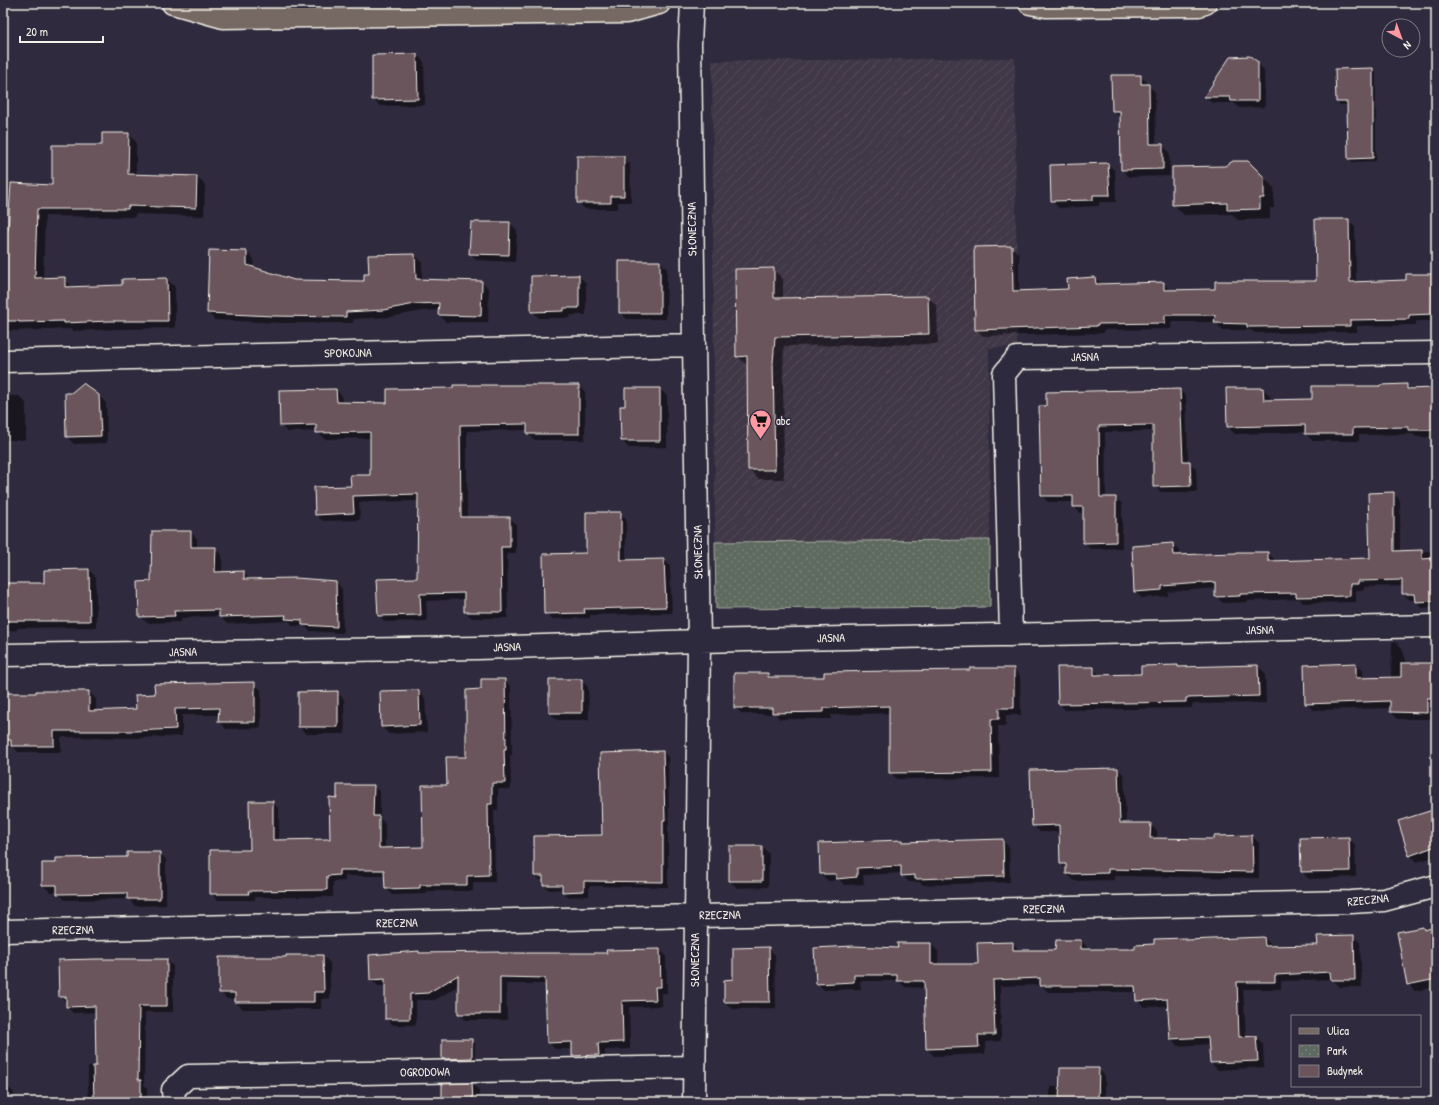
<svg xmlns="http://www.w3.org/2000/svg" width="1439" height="1105" viewBox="0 0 1439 1105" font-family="'Patrick Hand',sans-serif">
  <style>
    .industrial { fill: url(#industrial-furrows) }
    .park { fill: url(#park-dots); stroke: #a9aea4 }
    .shadow { fill: #0007 }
    .building { fill: #6b545c; stroke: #f4f1e8 }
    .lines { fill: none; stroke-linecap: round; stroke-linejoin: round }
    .minor-casing { stroke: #f4f1e8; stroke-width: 25 }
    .primary-casing { stroke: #f4f1e8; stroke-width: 25 }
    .minor { stroke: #2f2a3d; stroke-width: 22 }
    .primary { stroke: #766964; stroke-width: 22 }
    .labels { text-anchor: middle; stroke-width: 3; stroke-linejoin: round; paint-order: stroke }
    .street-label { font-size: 12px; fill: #f4f1e8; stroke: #2f2a3d }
    .poi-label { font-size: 12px; fill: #f4f1e8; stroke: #2f2a3d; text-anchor: start }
  </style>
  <defs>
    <pattern id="industrial-furrows" width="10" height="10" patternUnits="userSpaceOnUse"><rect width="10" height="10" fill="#413746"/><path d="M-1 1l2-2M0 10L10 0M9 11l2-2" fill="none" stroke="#544b58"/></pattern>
    <pattern id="park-dots" width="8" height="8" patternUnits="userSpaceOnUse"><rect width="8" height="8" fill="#5e6a5f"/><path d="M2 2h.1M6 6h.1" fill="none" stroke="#768076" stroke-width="1.8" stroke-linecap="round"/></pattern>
  </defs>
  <rect width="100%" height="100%" fill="#2f2a3d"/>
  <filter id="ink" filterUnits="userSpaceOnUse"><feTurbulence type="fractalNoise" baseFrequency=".025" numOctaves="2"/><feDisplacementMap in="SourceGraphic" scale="8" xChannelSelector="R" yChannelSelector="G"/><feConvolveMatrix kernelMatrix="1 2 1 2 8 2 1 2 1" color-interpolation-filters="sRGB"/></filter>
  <g filter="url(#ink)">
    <path class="industrial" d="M1015,58L1017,347L989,348L990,540L715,542L712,61Z"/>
    <path class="park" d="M990,540V607L716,609L715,542Z"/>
    <path class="shadow" d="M417,55L424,62L425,105L380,106L373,99Z
      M1257,63L1264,70L1265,107L1239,108L1234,103H1212L1205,97Z
      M1373,69L1376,72V161L1352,162L1349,158L1348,105H1340L1337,102Z
      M1140,76L1147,82V85L1155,92L1156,145H1162L1169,152L1170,176L1129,177L1122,170L1121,118L1113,111Z
      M128,134L136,142V175L197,177L205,185L204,216L135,214V217L45,216L43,279L64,278L73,288L123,286L167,279L175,287V328L118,329L73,331L71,329L3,331V278H6L8,184L53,186L103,146Z
      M3,139L5,141L3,148Z
      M623,157L630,164L631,202H618V209H585L578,202Z
      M1248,162L1274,188V208H1270V219L1238,220L1232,214L1184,215L1173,204L1226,167Z
      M1108,164L1115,171L1116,202H1099V206L1059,208L1052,201Z
      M1348,220L1355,227L1356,283L1407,281L1432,275L1436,279V321H1416V325L1357,326V332L1255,333L1251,330H1222L1216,322H1171V329L1104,330V333L983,336L976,329L1012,247L1019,254V292L1069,290L1095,278L1101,284L1164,283L1170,291L1216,290L1317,282Z
      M510,223L517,230L515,262L477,260L470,253Z
      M247,252L254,259L253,268L294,281L365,282L370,275L415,255L422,262V280L482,282L489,289L488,322H446L439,315V310L422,311L390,317L353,319V323H281L215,320L208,313Z
      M660,262L667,269L666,319H627L620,312Z
      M773,269L783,279V299L928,297L937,306L938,344L784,346L783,373L784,479H759L749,470L748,366L737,356Z
      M579,276L586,283V315H570L571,318H539L532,311Z
      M1407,385L1411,389H1436V437H1416L1413,434L1359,435V441H1313L1306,434V432L1235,434L1228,427L1263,389L1270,396V401L1313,400L1381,387Z
      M579,386L585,392V440H535L528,434V430L467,431V518H510L516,524V553H507L508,618H472L465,612V599L426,601L427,621L385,622L379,616L418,579L419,501L359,502L360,520L323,521L316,515L352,487L371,476V438L324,439L317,431L287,432L281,426L336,390L342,396V404H388Z
      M660,389L667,396V447L629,448L622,441V407H626Z
      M1180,390L1186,397L1188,462L1196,469L1197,492H1161L1154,486V431L1105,432L1106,498H1116L1122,504V548L1090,549L1084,542V513H1080L1074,507V502H1048L1042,496L1040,407Z
      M3,396H19L26,403V440H3Z
      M99,396L106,403L107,443L74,444L67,437Z
      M1393,493L1400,500V552L1436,551V607L1422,608L1415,600H1410L1403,594V586L1364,587V590H1356V602L1303,603L1300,599L1247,601V602L1223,603L1216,597V588L1168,592V596L1142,598L1135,592L1173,544L1180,551V556L1268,553L1274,559V561L1371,559Z
      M620,513L626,519V561L664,560L670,566L672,613L590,615V618L551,619L545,613Z
      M191,532L197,539V548H215L222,555V572H243L250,579L336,582L342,589L343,633L310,631L305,626H293L289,621L227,624L220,616L181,618V622L147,623L140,616L152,582Z
      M89,570L96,577V627L17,628V630L8,631V641H3V584H45Z
      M1395,641L1402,648L1407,664H1436V704H1433V719H1398L1391,712V708L1313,710L1306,703L1356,664L1363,671V679L1391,678L1392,642Z
      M1258,666L1265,673L1266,703L1192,704V708L1065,710L1059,703L1093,668L1100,675H1142L1179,668Z
      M1013,669L1020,676L1021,715H1006V726H998L999,778L897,779L890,772V713L831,715V719H780L775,714H742L735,707L768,674L772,678H825Z
      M505,680L511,687L512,755H510L511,789H498V810H494L495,882H473V891H426L427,894L392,895L386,888L385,876H345V881L333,882V897H255V900H218L211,893L251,851L272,802L279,809V841L331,840L338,799L373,786L380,792V818L385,824V849L424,848L448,786L467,758L482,690Z
      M581,680L588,687L589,720H557L550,713Z
      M254,683L261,690V728L226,729L220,722V715H182V736L141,738L61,737V752H18L13,746H3V694L89,692L96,699V712L137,710L156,695Z
      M419,691L425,698L427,732L389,734L382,727Z
      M337,692L344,699L345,734H306L299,727V693Z
      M663,752L668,757L669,825H668V887L589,886V896L568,897L563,892V889L549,890L544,885V880H540L535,875L603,836Z
      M1118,769L1124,775L1126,824H1150L1157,831V839L1215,840V837L1252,836L1259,843V878L1114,876V880L1074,881L1067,874V870L1061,864V832H1040L1033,825Z
      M1436,810V850H1435L1436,856L1417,862L1410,855Z
      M1348,838L1355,845L1356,877L1309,879L1302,872Z
      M1002,840L1009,847L1010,882L923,885L920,882H909L902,875V873L863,875L864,884L844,885L840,880L828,881L821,874L902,841L903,843Z
      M762,847L769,854L768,887L737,888L730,881Z
      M159,853L166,859V905L135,906L129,899L65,900L58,893V892H50L43,885L128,858Z
      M3,862L5,864L6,897L3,901Z
      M1423,928L1425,930L1436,928V987L1415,991L1408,984Z
      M1354,936L1360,943L1362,987H1339L1332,979L1281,981V989H1243L1246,1038L1256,1037L1263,1044L1264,1067L1218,1070L1211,1063L1210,1044L1178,1046L1171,1039L1169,1006L1144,1007L1137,1000V992H1048L1041,985L1000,986L1001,1041L985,1042V1054L934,1056L927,1049L925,988L905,987L899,981H860L861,989L824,990L817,983L899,949L931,944L938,951V965H979L1013,943L1020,951H1056L1081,941L1088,948V950H1136L1186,939L1188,941L1264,938L1271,945V947L1319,946Z
      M768,948L775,955L776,1008L732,1009L725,1002L734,980Z
      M660,950L666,956L667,993H662V1006L629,1007L630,1049L605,1050V1061L580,1062L573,1055V1049H555L548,1042L547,984H506L507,1020H466L459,1014V985L435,1000H416V1025H393L386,1018V986H378L371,979L419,952L421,954H608Z
      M323,956L330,963V998L321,999V1009H243L236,1002V999H227L220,992L287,958Z
      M167,960L173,966V1012H145L144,1085L147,1088V1102H88V1067H97L96,1012L73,1013L67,1007V1003L60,996Z
      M3,964L8,970V1005H3Z
      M472,1040L475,1043V1061L446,1062L443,1059Z
      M1098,1069L1105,1076V1102H1050V1086H1061Z
      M472,1084L479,1091V1102H443Z
      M3,1086H7L14,1093V1102H3Z
      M662,1099L665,1102H626V1100Z"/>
    <path class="building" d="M417,54L418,99L372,100V55Z
      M1250,56L1258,62V101H1231L1230,97H1204L1230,57Z
      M1373,68V158L1348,159L1347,102H1336L1335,69Z
      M1111,75H1141V84H1149L1150,144H1163V169L1121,170L1120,111H1112Z
      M102,133H129L128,174L197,176L196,208L128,206V209H37L35,278L65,277V287L122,285V279L167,278L168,321H109L64,323V321L19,322V321H3V288H4L6,230H8L11,183L52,185V145H102Z
      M577,156H624V196H611V203H577Z
      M1233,161H1248L1264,177V198H1260V209L1227,210V203L1172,205V167L1225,166Z
      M1108,163L1110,195H1093V200L1051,201L1050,165Z
      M1315,219H1349L1350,282L1406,280V274H1432L1433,314L1409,315V319L1350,320V326L1247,327V324L1214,323L1215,315H1165V323L1097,324V326L975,330L974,247L1012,246L1013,291L1068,289L1067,279L1095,277L1096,284L1164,282V290L1215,289V281H1316Z
      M471,222H510L509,255L469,254Z
      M209,250L247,251V265L294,280L364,281V274H369L368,255L415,254L416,279L482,281L481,316L438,315L439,303L415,304L383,310L346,312V317L273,316L207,313Z
      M619,261H660V313H619Z
      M774,268V298L928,296L929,334L775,337L773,363L775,470H748L747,356L736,357L735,269Z
      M579,275V308H564V311L531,312V276Z
      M83,383L99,395L101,436L66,437L65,393H71Z
      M1407,384V389L1435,388L1436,430H1408V427L1353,428V434H1305V425L1227,427L1226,388H1263L1264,400L1312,399V386H1380V385Z
      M453,385H579V434H527V424L460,425L461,517H510V547H501L502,612H464V593L420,594L421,615L378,616L376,579L417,578L418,494L353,496L354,513L315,515L314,487L351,486L350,475H370V432L316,433V425L280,426L279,390L336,389L337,402L387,403V389L453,388Z
      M625,388H660V441H621L620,406H625Z
      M1180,389L1183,461H1190L1191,486L1153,487V425L1099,426L1100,497H1116V542L1083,543V507H1073V496H1041L1039,406H1046V392Z
      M1394,492V551L1422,550V559L1436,558V601L1415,602L1414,594H1402V580L1358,581V584H1350V596L1296,597V593L1240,594V596L1215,597V582L1162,586V590L1134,592L1132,546L1173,543L1174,555L1236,553V552H1268V561L1370,558L1368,493Z
      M586,512H621V560L664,559L666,607L584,609L585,613L544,614L543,554L586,553Z
      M152,531H191V547H216L215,572L244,571V579L296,578L336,581L337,627L302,625V620L285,619L286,615L219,617V610L174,611L175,616L139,617L138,582L151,581Z
      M89,569L90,621H3V583H44V570Z
      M1356,663V678L1401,677V663H1436V698H1427V713L1390,712V701L1305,704L1304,665Z
      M1178,665V667L1258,665L1259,696L1186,698V702L1058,704L1057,667H1094V675L1141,674V666Z
      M970,668H1014V708H999V719H991L992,772L889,773V706L824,708V712L772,713V708H734V673H768V677H824V672L970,670Z
      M481,679H505L506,749H504L505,783H492V804H488L489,875L467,876V885H420V888L385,889L384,870H339V875L327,876V890L248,891L249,894H210V850H250L249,801H273V840L330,839L329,797L337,798V785H374L373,816H379V848L423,847L422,785H447L446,757H466V690L481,689Z
      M549,679H582V713H549Z
      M255,682V722H218L219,708L175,709L176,729L134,731H54V746H11V740H3V693H36V691H89V711L136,709L135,695L155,694L154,684Z
      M419,690L420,725L381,727L380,691Z
      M338,691V727H298V692Z
      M663,751L665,820H663V882L584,881V891L562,892V885H543V876H534V836L602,835L600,753Z
      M1118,768L1120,823H1151L1150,838L1214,839V836L1252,835L1253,872L1108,869V873L1066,874V864H1060L1059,825L1032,826L1030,770Z
      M1436,809V846L1409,856L1398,821Z
      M1349,837L1350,871L1301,872L1300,838Z
      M1003,839L1004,876L915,879V875L901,876V866L857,868V877L836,879V874H820L819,843L902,840V842Z
      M729,846H762V881H729Z
      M127,852H160V899H127V893L57,894V885H42V863H56V858L127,857Z
      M1423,927L1424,930L1436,927V979L1407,985L1397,932Z
      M1354,935L1355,980H1331L1330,972L1275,975V982H1237L1239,1037L1256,1036L1258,1061L1210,1063L1208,1037L1170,1039L1167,999L1136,1001L1135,986H1040V978L993,980L995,1035H978L979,1047L926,1049L924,981H897V975H854V982L816,984L814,948L853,946L898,948L897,943H931V964H978L977,943L1013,942V950H1055L1056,940H1081V949H1135V945L1154,944V939L1186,938V940L1264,937L1265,946L1318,945L1317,936Z
      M769,947L770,1002H724V980L733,979V948Z
      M660,949L661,987H655L656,1000L622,1001L623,1042L598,1043L599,1055L572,1056V1042L547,1043L545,978L500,977V1014H458V975L428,993L410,994V1019H385V979L370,980L369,955L419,951V953L499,952V953H607L606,950Z
      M286,955H323L324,992H314V1002H235V993H219V957H286Z
      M96,959H167V1006H139L138,1080H141V1102H94L93,1066H96L95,1006L66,1007V997H59L58,960Z
      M442,1039H472V1058L442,1059Z
      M1060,1068H1099L1098,1102H1059Z
      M472,1083L473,1102H442V1084Z"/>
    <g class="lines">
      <defs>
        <path id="minor" d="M692,3L690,44L694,345L699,641L694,1102
          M3,361L694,345
          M1011,635L1004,374L1017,358L1436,353
          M3,655L478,648L699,641L1436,626
          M3,931L1351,902L1384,900L1436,886
          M174,1102L173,1090L188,1076L694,1067"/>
        <path id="primary" d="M173,3L223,17L627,12L659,3
          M1030,3L1046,6L1199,5L1205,3"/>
      </defs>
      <use href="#minor" class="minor-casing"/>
      <use href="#primary" class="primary-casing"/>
      <use href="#minor" class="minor"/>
      <use href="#primary" class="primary"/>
    </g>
  </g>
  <defs>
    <symbol id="supermarket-pin" viewBox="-11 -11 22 30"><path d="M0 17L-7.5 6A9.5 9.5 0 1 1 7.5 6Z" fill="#ff9aa2" stroke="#2f2a3d"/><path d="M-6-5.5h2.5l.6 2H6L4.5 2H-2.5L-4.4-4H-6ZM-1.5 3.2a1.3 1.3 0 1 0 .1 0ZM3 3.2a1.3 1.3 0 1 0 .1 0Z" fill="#111"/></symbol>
  </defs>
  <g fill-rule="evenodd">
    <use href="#supermarket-pin" x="748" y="408" width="25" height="34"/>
  </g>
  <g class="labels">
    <g class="street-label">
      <text transform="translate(692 229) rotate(-91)" y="4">SŁONECZNA</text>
      <text transform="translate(348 353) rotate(-1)" y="4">SPOKOJNA</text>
      <text transform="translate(1085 357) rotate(-1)" y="4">JASNA</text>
      <text transform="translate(698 552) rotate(-91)" y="4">SŁONECZNA</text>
      <text transform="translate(1260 630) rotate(-1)" y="4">JASNA</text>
      <text transform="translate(831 638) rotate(-1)" y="4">JASNA</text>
      <text transform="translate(507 647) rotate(-2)" y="4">JASNA</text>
      <text transform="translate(183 652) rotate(-1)" y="4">JASNA</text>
      <text transform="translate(1368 900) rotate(-6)" y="4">RZECZNA</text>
      <text transform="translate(1044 909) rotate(-1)" y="4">RZECZNA</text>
      <text transform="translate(720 915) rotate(-1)" y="4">RZECZNA</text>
      <text transform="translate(397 923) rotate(-1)" y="4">RZECZNA</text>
      <text transform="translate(73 930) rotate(-1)" y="4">RZECZNA</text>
      <text transform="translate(695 960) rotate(-90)" y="4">SŁONECZNA</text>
      <text transform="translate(425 1072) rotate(-1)" y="4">OGRODOWA</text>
    </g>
    <g class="poi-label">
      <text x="776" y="425">abc</text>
    </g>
  </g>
  <rect width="1439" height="1105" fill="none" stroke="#2f2a3d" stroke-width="16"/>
  <rect x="8" y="8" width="1423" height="1089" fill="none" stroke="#f4f1e8" stroke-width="1.5" filter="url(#ink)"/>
  <rect x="1291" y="1015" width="130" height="72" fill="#2f2a3d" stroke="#7e7a81"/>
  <rect x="1299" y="1028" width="20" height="6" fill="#766964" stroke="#7e7a81"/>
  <text x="1327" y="1035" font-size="12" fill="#f4f1e8">Ulica</text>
  <rect x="1299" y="1045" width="20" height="12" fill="url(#park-dots)" stroke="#7e7a81"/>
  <text x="1327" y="1055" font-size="12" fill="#f4f1e8">Park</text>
  <rect x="1299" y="1065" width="20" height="12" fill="#6b545c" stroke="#7e7a81"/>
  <text x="1327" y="1075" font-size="12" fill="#f4f1e8">Budynek</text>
  <g transform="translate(1401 38) rotate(139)"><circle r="19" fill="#2f2a3d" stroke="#7e7a81"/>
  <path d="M0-3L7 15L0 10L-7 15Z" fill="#ff9aa2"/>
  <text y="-6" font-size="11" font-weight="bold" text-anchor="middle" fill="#f4f1e8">N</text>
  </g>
  <path d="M20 36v6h83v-6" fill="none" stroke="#f4f1e8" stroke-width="2"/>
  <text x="26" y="36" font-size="12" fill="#f4f1e8" stroke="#2f2a3d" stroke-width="3" paint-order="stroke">20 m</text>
</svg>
